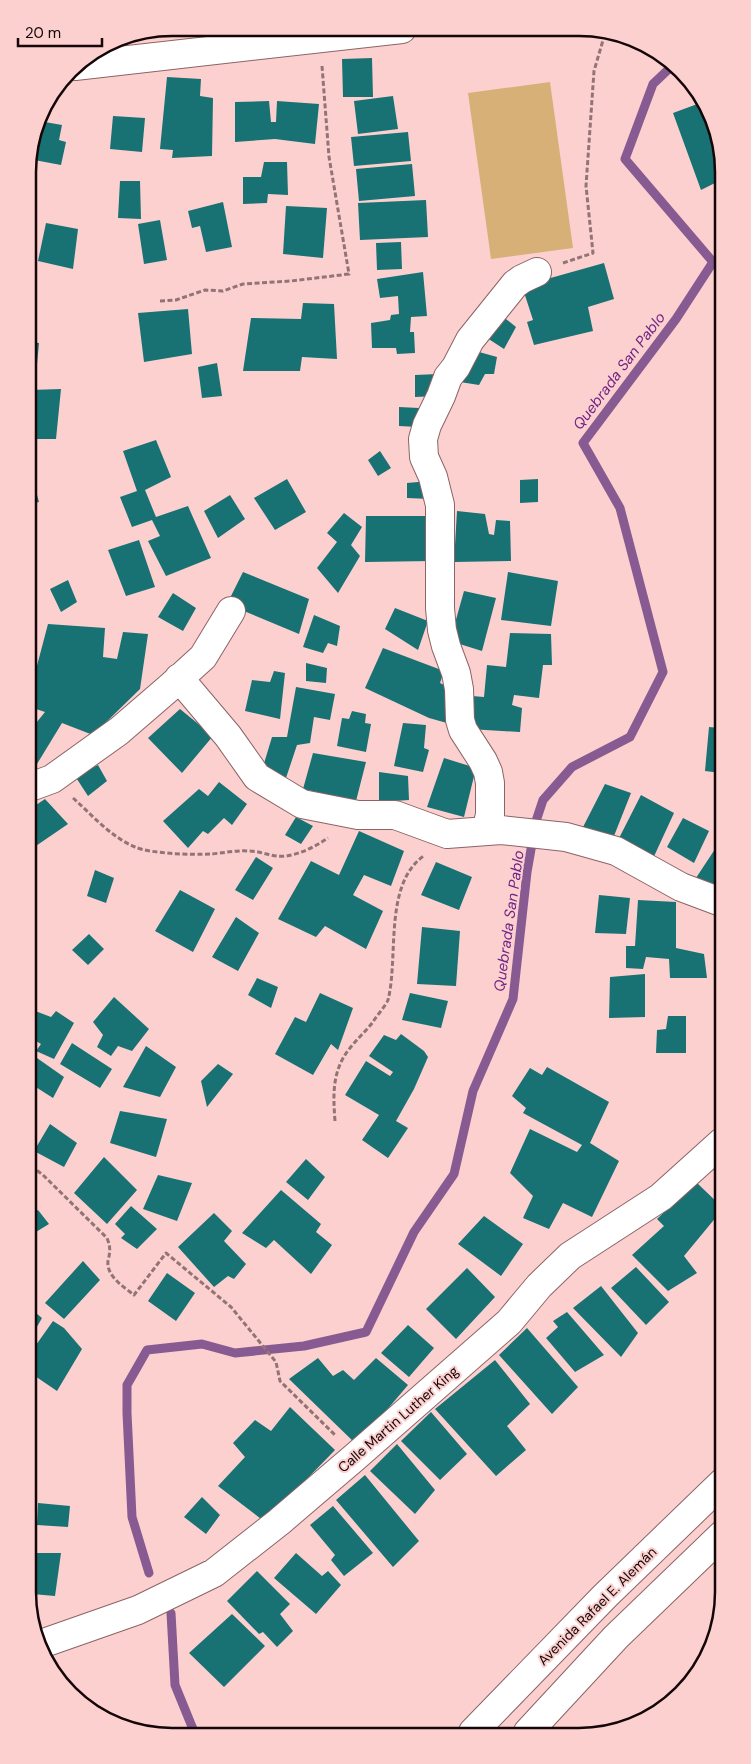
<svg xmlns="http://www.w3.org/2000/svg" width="751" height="1764" viewBox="0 0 751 1764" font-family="'DM Sans',sans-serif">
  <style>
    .green { fill: #d7b077 }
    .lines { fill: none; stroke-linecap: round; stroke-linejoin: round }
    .stream { stroke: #885a92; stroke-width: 9 }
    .building { fill: #187173 }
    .minor-casing { stroke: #8b6465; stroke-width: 30 }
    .major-casing { stroke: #8b6465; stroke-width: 30 }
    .path { stroke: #937475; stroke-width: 3; stroke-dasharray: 5 2.5; stroke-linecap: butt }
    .minor { stroke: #fff; stroke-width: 28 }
    .major { stroke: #fff; stroke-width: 28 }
    .labels { text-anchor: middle; stroke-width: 4; stroke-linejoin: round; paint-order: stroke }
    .street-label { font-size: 14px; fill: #150708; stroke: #fdd0d0 }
    .water-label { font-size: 15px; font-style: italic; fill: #6f2585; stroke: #fdd0d0 }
    .rim { fill: none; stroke: #150708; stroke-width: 2.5 }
  </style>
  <rect width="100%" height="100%" fill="#fdd0d0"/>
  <path class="green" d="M550,82L573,248L491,259L468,93Z"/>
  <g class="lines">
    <path class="stream" d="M149,1573L132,1517L127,1413V1385L147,1350L202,1344L235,1353L304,1346L366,1332L414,1232L454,1174L473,1091L513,999L527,872L536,821L543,800L572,767L630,737L663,672L620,508L583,443L676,319L713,262L625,159L653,84L673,65
      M171,1613L175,1685L195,1734"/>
  </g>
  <path class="building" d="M372,58L373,97H343L342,59Z
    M167,77L201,79L200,96L213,98L212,156L172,158L173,150L160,149Z
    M393,96L398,129L358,134L354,101Z
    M269,101L271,122H276L277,101L319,104L315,144L275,139L235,142V102Z
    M700,103L719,135V181L701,190L673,113Z
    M113,116L145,118L142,152L110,149Z
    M39,121L62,125L59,140L66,142L61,165L29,159Z
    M408,132L411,161L354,166L351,137Z
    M264,162H287L288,195L268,194L267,203L243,204V177H261Z
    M412,164L415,196L359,201L356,169Z
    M120,181H140L141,219L118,218Z
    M426,200L428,237L360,240L358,203Z
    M223,202L232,247L206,252L200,226L192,228L188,211Z
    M286,206L327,208L323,258L283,254Z
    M160,220L167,260L144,264L138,224Z
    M46,223L78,229L73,269L38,261Z
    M401,242L402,269L377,270L376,243Z
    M604,263L614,299L588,307L593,331L534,345L527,322L533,320L522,286Z
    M423,272L427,316L411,317L410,332H414L415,353L397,354L396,348H372L371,323L390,320L391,315L399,314L398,296L380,298L377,279Z
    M303,303L334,304L337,359L302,357L300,371H243L251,318L301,319Z
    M188,309L192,354L144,362L138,313Z
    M501,315L516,327L504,349L484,336Z
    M28,342L39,343L36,375L28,376Z
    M472,350L497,357L494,374H485L479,385L460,382Z
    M217,363L222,396L202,398L198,367Z
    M438,374L437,396L415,397V375Z
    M61,389L56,439H29V390Z
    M399,407L419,408L418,427L399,426Z
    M156,440L171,477L145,490L156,517L188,506L211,558L166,576L148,541L160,536L152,520L132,527L120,497L137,491L123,451Z
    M380,451L391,468L378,476L368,460Z
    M29,466L39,502L29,504Z
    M287,479L306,512L275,530L254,498Z
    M538,479V502L520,503V480Z
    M429,481L430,499L407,498V483Z
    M230,495L245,519L218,538L204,511Z
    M457,511L485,514L489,534L494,535L496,520L510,521L511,561L454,562Z
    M344,513L362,527L351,545L360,556L338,593L317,568L337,542L327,533Z
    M366,516H431L432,561L365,562Z
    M139,540L155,587L126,596L108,550Z
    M243,572L309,599L299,634L227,604Z
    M508,572L558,581L551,626L501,620Z
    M68,580L77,602L61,612L50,589Z
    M464,591L496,598L482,651L450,641Z
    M173,593L196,608L183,631L158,617Z
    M395,608L428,621L418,650L385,629Z
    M314,615L340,626L337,646L328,643L323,653L303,647Z
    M48,624L105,628L103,657L117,659L123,632L148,634L140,689L93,735L62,723L37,764L30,758V728H32L45,712L30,707L29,696Z
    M510,633L551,634L552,665H543L539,698L514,695L512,705L522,708L520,732L469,729L472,696L484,697L487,665L506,667Z
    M383,648L444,671L440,683L454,690L447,723L429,718L365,688Z
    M306,663L327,668L326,683L306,681Z
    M274,671L285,673L280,719L245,711L252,680L270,682Z
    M296,687L335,694L330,720L314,717L310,743L297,745L286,778L262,770L272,737H287Z
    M180,709L213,736L182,773L148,738Z
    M352,711L366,714L365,723L371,724L366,752L337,746L342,718L349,719Z
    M403,723L426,725L424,748L429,750L423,772L394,766Z
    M709,727L720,728L721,773L705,771Z
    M313,753L366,762L356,801L303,789Z
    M444,758L476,768L464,817L427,807Z
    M98,765L107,781L88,796L75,776Z
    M379,772L408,776L409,800L379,802Z
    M219,782L247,804L232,825L224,818L208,834L203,831L188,848L163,821L199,789L208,796Z
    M605,784L631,793L612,841L582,829Z
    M641,795L674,813L650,865L615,846Z
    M45,799L68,824L30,850V809Z
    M296,817L313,826L301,844L285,835Z
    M683,818L709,831L694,863L667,847Z
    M359,831L404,851L391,886L364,875L353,895L383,911L366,949L325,926L316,937L278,919L311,861L339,875Z
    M721,840V896L692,884Z
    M256,857L273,868L253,900L235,890Z
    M436,862L472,877L459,910L421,895Z
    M95,870L114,878L106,903L87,896Z
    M180,890L215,909L193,952L155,931Z
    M599,895L630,898L626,934L595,933Z
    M638,900L676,902V948L704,954L707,978H670L669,959L646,957L643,969L626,968V946H635Z
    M236,917L259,933L238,971L212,957Z
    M422,927L460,931L456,986L417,984Z
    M89,934L104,949L88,965L72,950Z
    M645,974V1017L609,1018L610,977Z
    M257,978L278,987L271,1008L248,995Z
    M320,993L353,1008L338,1050L331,1044L313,1075L275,1054L295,1017L306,1022Z
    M410,993L448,1001L441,1028L402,1020Z
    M114,997L149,1029L132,1051L118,1046L111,1056L97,1047L103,1035L93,1022Z
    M30,1009L51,1017L56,1011L74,1023L54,1059L36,1051L41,1044L31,1038Z
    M668,1016H686V1053H656L657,1030L666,1029Z
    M401,1034L424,1051L428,1057L414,1089L396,1121L408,1128L388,1158L362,1140L379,1115L345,1095L366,1061L390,1076L393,1072L369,1056L384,1035L396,1040Z
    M72,1043L112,1069L100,1088L60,1064Z
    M146,1046L176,1067L160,1097L123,1087Z
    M37,1058L64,1077L53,1098L31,1084V1067Z
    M218,1064L233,1074L207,1107L201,1081Z
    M547,1067L609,1102L590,1143L619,1161L592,1217L563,1203L549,1229L523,1218L533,1196L510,1173L530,1129L577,1152L582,1145L523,1113L526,1108L512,1096L530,1068L542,1075Z
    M120,1111L167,1119L156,1157L110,1143Z
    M50,1124L77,1143L64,1167L34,1151Z
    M104,1157L137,1190L107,1224L74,1193Z
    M306,1159L325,1177L308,1200L286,1182Z
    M158,1175L192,1183L177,1221L143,1209Z
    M696,1182L722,1207V1210L684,1256L697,1273L668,1291L632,1255L664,1226L657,1219Z
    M281,1190L321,1224L316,1232L332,1245L311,1274L274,1240L266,1248L242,1233Z
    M131,1206L157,1229L137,1249L121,1238L125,1234L115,1224Z
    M38,1210L49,1224L31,1235V1214Z
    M214,1213L232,1231L224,1241L246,1264L234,1279L228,1276L214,1287L178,1247Z
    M484,1216L523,1244L501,1276L458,1244Z
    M83,1261L100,1280L64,1319L45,1303Z
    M636,1267L669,1302L646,1325L611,1288Z
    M467,1268L495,1297L456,1339L426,1309Z
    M167,1273L195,1293L176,1321L148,1301Z
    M601,1286L638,1333L621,1357L573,1308Z
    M31,1309L42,1318L34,1332L31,1331Z
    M567,1312L604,1355L575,1372L546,1338L558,1327L553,1321Z
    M53,1321L64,1328L82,1349L57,1391L32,1374L31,1352Z
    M408,1325L434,1348L409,1377L381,1353Z
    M527,1328L578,1387L552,1414L499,1355Z
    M318,1358L333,1376L343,1370L354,1380L376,1358L408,1385L357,1445L289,1379Z
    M495,1360L530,1404L507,1426L526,1450L496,1476L435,1409Z
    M290,1407L335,1450L265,1522L218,1486L245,1457L233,1443L255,1420L271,1431Z
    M431,1412L467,1454L440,1480L401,1441Z
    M397,1444L435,1490L415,1514L370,1471Z
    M365,1475L419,1541L393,1567L336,1500Z
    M202,1497L220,1515L206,1534L184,1517Z
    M38,1503L70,1506L68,1527L37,1525Z
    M333,1506L373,1553L344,1576L331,1560L335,1555L310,1525Z
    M32,1553H61L55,1596L32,1594Z
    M296,1553L322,1576L328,1571L341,1585L316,1614L274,1578Z
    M257,1571L290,1604L280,1614L293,1631L277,1647L263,1632L259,1634L227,1601Z
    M232,1614L265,1646L224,1687L189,1653Z"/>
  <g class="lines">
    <defs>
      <path id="minor" d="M75,66L402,29
        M179,678L228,736L257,777L302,804L358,815H395L447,834L501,830L566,837L616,851L681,887L721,902
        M30,787L52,779L119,731L170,687L203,657L231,611
        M486,831L490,815V783L488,772L483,761L463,730L460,720L459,689L456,673L446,646L442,630L440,608V505L433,477L424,457L423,439L427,425L441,396L448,377L456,367L470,340L515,284L522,279L537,272
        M41,1644L138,1610L214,1573L279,1522L355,1457L509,1322L539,1286L570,1256L661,1197L722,1142"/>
      <path id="major" d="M473,1732L605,1596L723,1482
        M528,1732L616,1637L723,1534"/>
    </defs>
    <use href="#minor" class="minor-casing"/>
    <use href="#major" class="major-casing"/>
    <path class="path" d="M563,263L593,253L586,186L594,71L606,30
      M160,301L176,300L205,290L223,291L243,284L291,281L349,274L329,157L322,66
      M73,798C92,815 111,837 135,847C151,854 194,855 211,854C224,853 236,850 249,851C262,851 273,858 286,856C301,854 316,846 328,838
      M335,1121C333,1094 332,1070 350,1048C357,1039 366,1031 373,1022C377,1015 385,1007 388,1000C399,957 383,883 425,855
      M31,1166L43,1175L107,1238C111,1248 110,1252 108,1261C106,1276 124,1287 134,1295L166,1253L231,1307L276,1362L280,1381L336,1436"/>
    <use href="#minor" class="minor"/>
    <use href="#major" class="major"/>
  </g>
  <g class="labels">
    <g class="street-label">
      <text transform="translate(398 1419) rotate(-41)" y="5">Calle Martin Luther King</text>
      <text transform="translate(597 1606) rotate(-45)" y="5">Avenida Rafael E. Alemán</text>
    </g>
    <g class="water-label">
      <text transform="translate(619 371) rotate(-53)" y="5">Quebrada San Pablo</text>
      <text transform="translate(509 921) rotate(-82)" y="5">Quebrada San Pablo</text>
    </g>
  </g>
  <path d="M0 0H751V1764H0ZM172 36H579A136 136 0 0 1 715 172V1592A136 136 0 0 1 579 1728H172A136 136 0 0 1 36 1592V172A136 136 0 0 1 172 36Z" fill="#fdd0d0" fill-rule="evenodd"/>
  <path class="rim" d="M172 36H579A136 136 0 0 1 715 172V1592A136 136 0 0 1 579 1728H172A136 136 0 0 1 36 1592V172A136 136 0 0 1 172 36Z"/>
  <path d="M18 38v8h84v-8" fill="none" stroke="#150708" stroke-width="2.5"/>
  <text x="25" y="38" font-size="15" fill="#150708" stroke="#fdd0d0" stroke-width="4" paint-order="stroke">20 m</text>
</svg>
